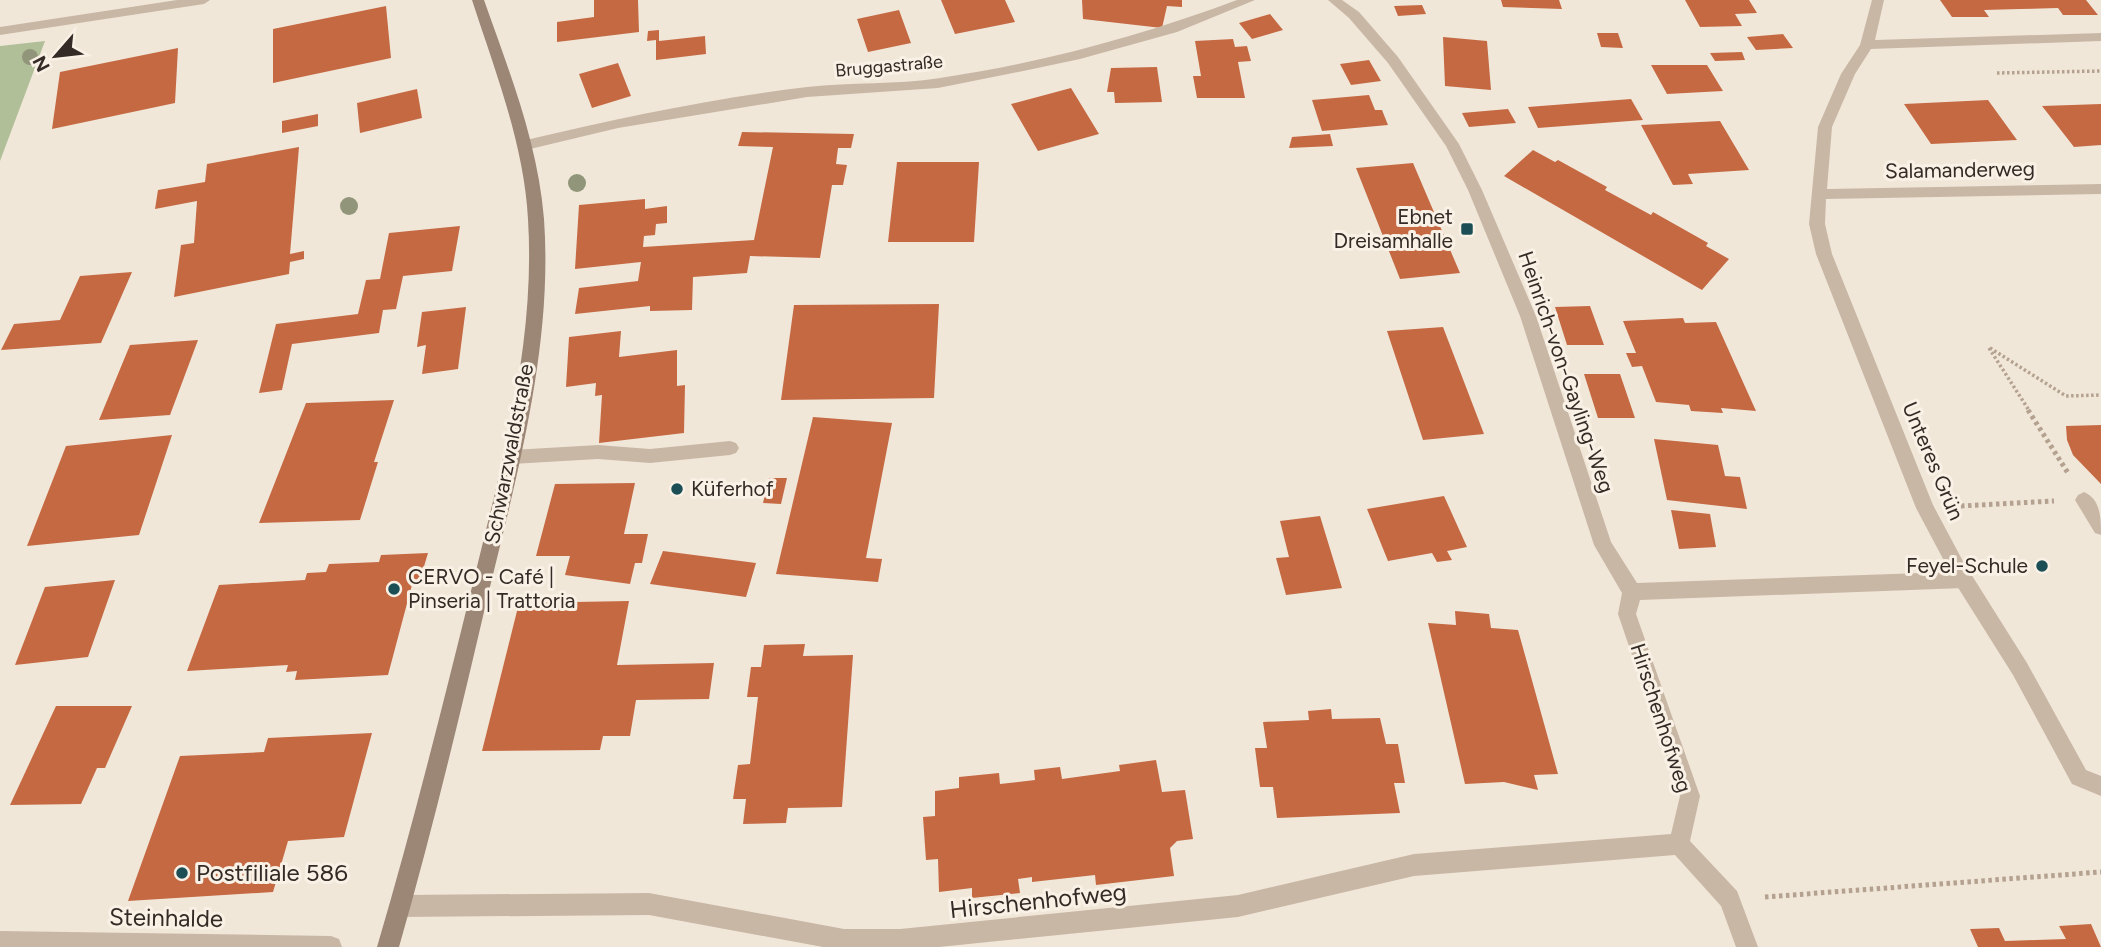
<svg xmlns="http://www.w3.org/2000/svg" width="2101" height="947" viewBox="0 0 2101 947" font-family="Figtree,sans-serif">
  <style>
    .green { fill: #b1bf99 }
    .building { fill: #c56943 }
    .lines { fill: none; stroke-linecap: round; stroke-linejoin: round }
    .path-far1 { stroke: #b4a18f; stroke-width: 3.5; stroke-dasharray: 2.5 2.5; stroke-linecap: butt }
    .path { stroke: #b4a18f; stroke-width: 5; stroke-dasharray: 3.5 3.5; stroke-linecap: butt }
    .lane { fill: #c9b7a5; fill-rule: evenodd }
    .street { fill: #c9b7a5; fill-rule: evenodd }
    .secondary { fill: #9c8676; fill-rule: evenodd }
    .tree { fill: #919579 }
    .poi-dot { fill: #1c4f55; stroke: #f9f1e5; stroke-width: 2.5 }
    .labels { text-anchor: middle; stroke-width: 6; stroke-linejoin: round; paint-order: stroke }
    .far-street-label { font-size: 18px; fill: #342b26; stroke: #f9f1e5 }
    .street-label { font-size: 21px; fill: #342b26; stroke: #f9f1e5 }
    .poi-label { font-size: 21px; fill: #342b26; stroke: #f9f1e5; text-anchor: end }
    .near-poi-label { font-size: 24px; fill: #342b26; stroke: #f9f1e5; text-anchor: start }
    .near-street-label { font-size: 24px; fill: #342b26; stroke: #f9f1e5 }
  </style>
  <rect width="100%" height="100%" fill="#f1e7d9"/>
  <path class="green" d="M45,41L0,161V46Z"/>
  <path class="building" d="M594,0H638L639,32L557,42V22L594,17Z
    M941,0H1005L1015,22L955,34Z
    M1082,0H1182V7L1167,6L1162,28L1083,19Z
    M1501,0H1559L1562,9L1503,7Z
    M1685,0H1749L1757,13L1735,14L1742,26L1700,27Z
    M1940,0H2086L2098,15H2063L2058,8L2020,9L1984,10L1989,17H1952Z
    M1422,5L1426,14L1398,16L1394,6Z
    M386,6L391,58L273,83V29Z
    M899,10L911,43L868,52L857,19Z
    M1270,14L1283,30L1252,39L1239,23Z
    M659,30V41L705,36L706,54L656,60V40L647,41L648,31Z
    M1597,33H1618L1623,48L1601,47Z
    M1783,34L1793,48L1756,50L1747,37Z
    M1443,37L1487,41L1491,90L1445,86Z
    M1233,39L1235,47L1247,46L1251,61L1238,62L1245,98H1197L1193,76H1201L1195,41Z
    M178,48L175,103L52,129L60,72Z
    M1742,52L1745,60L1715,61L1710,53Z
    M1369,60L1381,81L1351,85L1340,64Z
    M618,63L631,96L592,108L579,74Z
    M1651,65H1707L1723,91L1667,94Z
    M1157,67L1162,102L1115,103L1114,92H1107L1111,68Z
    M1071,88L1099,134L1038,151L1011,104Z
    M417,89L422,118L360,133L357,103Z
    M1369,95L1375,110H1382L1388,125L1322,131L1312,100Z
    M1631,99L1643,120L1538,128L1528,107Z
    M1988,100L2017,140L1931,144L1904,104Z
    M2101,104V145L2074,147L2042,106Z
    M1508,109L1516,123L1469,127L1462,113Z
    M318,114V126L282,133V121Z
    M1720,121L1749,170L1688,174L1693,184L1673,185L1641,125Z
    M742,132L854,134L851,148H838L836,164L847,165L843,185H832L820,258L750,256L747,273L693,277L692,310L650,311V306L575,314L579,288L638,281L641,262L575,269L579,205L645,199V209L667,206V223L656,224L655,235L644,236L643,247L754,240L773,147L738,146Z
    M1330,134L1333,146L1289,148L1292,137Z
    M299,147L290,254L304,251V259L290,262L289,274L174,297L181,245L194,243L197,201L155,209L158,190L205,182L207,164Z
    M1533,150L1555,162L1558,160L1607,187L1605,190L1651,215L1653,212L1708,243L1706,246L1729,259L1702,290L1504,176Z
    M897,162H979L974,242H888Z
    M1413,163L1460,273L1400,279L1356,168Z
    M460,226L452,271L403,276L396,309L383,310L379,333L292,344L282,390L259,393L276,324L358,314L366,280L380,279L389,233Z
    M132,272L101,343L1,350L14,324L60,320L80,276Z
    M939,304L934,398L781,400L794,305Z
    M1590,306L1604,345H1567L1555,307Z
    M466,307L458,369L422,374L426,345L417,347L422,312Z
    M1683,318L1685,323L1716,322L1756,411L1721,408L1723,413L1691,411L1689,405L1656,402L1642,366L1632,367L1626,353H1636L1623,321Z
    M1443,327L1484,434L1423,440L1387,331Z
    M621,331L619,357L677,350V386L685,385L684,433L599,443L602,395L595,396L596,383L566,387L569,337Z
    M198,340L170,415L99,420L130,345Z
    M1584,374H1620L1635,418H1598Z
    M394,400L374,462H378L360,520L259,523L306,403Z
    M813,417L892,423L866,558L882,559L878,582L776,574Z
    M2101,425V484L2073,455L2067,440L2066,426Z
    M172,435L139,535L27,546L66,446Z
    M1654,439L1718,445L1725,476L1740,477L1747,509L1667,500Z
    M769,478H787L781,504L763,503Z
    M635,483L624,534H648L642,563H635L630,584L565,575L570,556H536L555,484Z
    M1444,496L1467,547L1447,551L1452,560L1437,562L1432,553L1388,561L1367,509Z
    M1671,510L1710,514L1716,547L1679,549Z
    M1320,516L1342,588L1286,595L1276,558L1289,557L1280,521Z
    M663,551L756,563L746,597L650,584Z
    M428,553L420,580L413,581L388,675L295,680L297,671L286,672L288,665L187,671L219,585L305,580L307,573L326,572L329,564L379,562L381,555Z
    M115,580L88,657L15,665L45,587Z
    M629,601L617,665L714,663L709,699L636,700L630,736H603L600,750L482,751L519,603Z
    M1455,611L1489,614L1491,628L1518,630L1558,774L1534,775L1538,790L1504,782L1465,784L1428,623L1456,625Z
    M805,644L803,656L853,655L842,807L788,808L786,823L743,824L746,799H733L738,765L750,764L758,697H747L751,667H761L764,645Z
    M56,706H132L105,768H97L81,804L10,805Z
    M1331,709L1332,719L1380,718L1386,744H1398L1405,783H1394L1400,813L1277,818L1273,787H1260L1255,748H1267L1263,722L1309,720L1308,711Z
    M372,733L344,837L288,841L273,892L128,901L180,756L264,752L268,738Z
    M1156,760L1162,792L1185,790L1193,839L1177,841L1170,848L1174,876L1096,885L1095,875L1032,882V877L1018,879L1020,893L972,898V888L939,892L938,859L926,860L923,817L935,816V791L959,788V777L999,773L1000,784L1035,780L1034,770L1060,767L1062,779L1120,771L1119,765Z
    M2091,924L2101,947H1978L1970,929L1999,928L2005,941L2036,940L2066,939L2059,926Z"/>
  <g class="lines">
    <path class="path-far1" d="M1997,73L2101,71
      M1989,348L2030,412
      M1990,348L2066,396L2101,395"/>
    <path class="path" d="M2028,410L2068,473
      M1961,506L2054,501
      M1765,897L2101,872"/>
    <path class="lane" d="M730,441L736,443L739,448L736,453L730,455L650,463L598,459L512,464L506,462L503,457L506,452L512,450L598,445L650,449Z
      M1964,572L1971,574L2027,663L2086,770L2101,776V796L2072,784L2013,675L1957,586L1955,580L1957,574Z"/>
    <path class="street" d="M177,0H210L204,4L0,35V27Z
      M1237,0H1255L1177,32L1080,59L1028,70L938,88L807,97L618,128L526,150L519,145L526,140C618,118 713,98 807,87C851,82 896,85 940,78C1042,63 1140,36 1237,0Z
      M1328,0H1342L1359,12L1398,57L1459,144L1482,190L1536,316L1611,542L1637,583L1950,572L1916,508L1816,254L1809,224L1818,127L1841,74L1860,45L1872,0H1884L1875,40L2101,33V41L1871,49L1855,74L1832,127L1827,189L2101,184V194L1826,199L1825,224L1832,254L1933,505L1973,580L1971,586L1964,588L1640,600L1636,614L1700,796L1690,841L1737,891L1758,947H1736L1721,906L1675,855L1414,876L1238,917L939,947H823L649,915L401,917L393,914L390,906L393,898L401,895L649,893L844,929H900L1238,895L1414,854L1671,834L1680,796L1618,614L1622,593L1594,545L1520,316L1468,190L1446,146L1388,63L1349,18Z
      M2084,492C2101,499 2101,519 2101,535L2095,533L2075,500L2078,495Z
      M0,931L331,936L339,939L342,947H0Z"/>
    <path class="secondary" d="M472,0H484C509,71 538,143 544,219C553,347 517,475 487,599C460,715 432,832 399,947H377C411,832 440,716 469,599C499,475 536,348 528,219C524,144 495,71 472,0Z"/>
  </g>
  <g class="tree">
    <circle cx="30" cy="57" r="8"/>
    <circle cx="577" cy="183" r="9"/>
    <circle cx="349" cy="206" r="9"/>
  </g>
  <g class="poi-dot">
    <rect x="1460" y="222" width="14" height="14" rx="3.5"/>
    <circle cx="677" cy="489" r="7"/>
    <circle cx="2042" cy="566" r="7"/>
    <circle cx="394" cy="589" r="7"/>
    <circle cx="182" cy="873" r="7"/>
  </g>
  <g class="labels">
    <g class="far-street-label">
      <text transform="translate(889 66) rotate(-5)" y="6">Bruggastraße</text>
    </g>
    <g class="street-label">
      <text transform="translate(1960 170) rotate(-1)" y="7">Salamanderweg</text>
      <text transform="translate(1566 372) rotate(71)" y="7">Heinrich-von-Gayling-Weg</text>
      <text transform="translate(509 454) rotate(-79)" y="7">Schwarzwaldstraße</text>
      <text transform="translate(1933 461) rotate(67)" y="7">Unteres Grün</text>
      <text transform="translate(1661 718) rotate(72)" y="7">Hirschenhofweg</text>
    </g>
    <g class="poi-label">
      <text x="1453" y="224">Ebnet<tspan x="1453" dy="24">Dreisamhalle</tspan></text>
      <text x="691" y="496" text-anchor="start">Küferhof</text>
      <text x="2028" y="573">Feyel-Schule</text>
      <text x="408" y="584" text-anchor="start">CERVO - Café |<tspan x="408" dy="24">Pinseria | Trattoria</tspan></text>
    </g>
    <g class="near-poi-label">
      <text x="196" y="881">Postfiliale 586</text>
    </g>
    <g class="near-street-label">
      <text transform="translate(1038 901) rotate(-6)" y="8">Hirschenhofweg</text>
      <text transform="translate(166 918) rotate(1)" y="8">Steinhalde</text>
    </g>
  </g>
  <g transform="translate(56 56) rotate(242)" stroke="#f9f1e5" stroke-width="5" paint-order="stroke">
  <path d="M0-5L12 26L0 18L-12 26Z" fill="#342b26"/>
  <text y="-10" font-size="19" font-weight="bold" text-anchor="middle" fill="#342b26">N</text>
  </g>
</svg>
